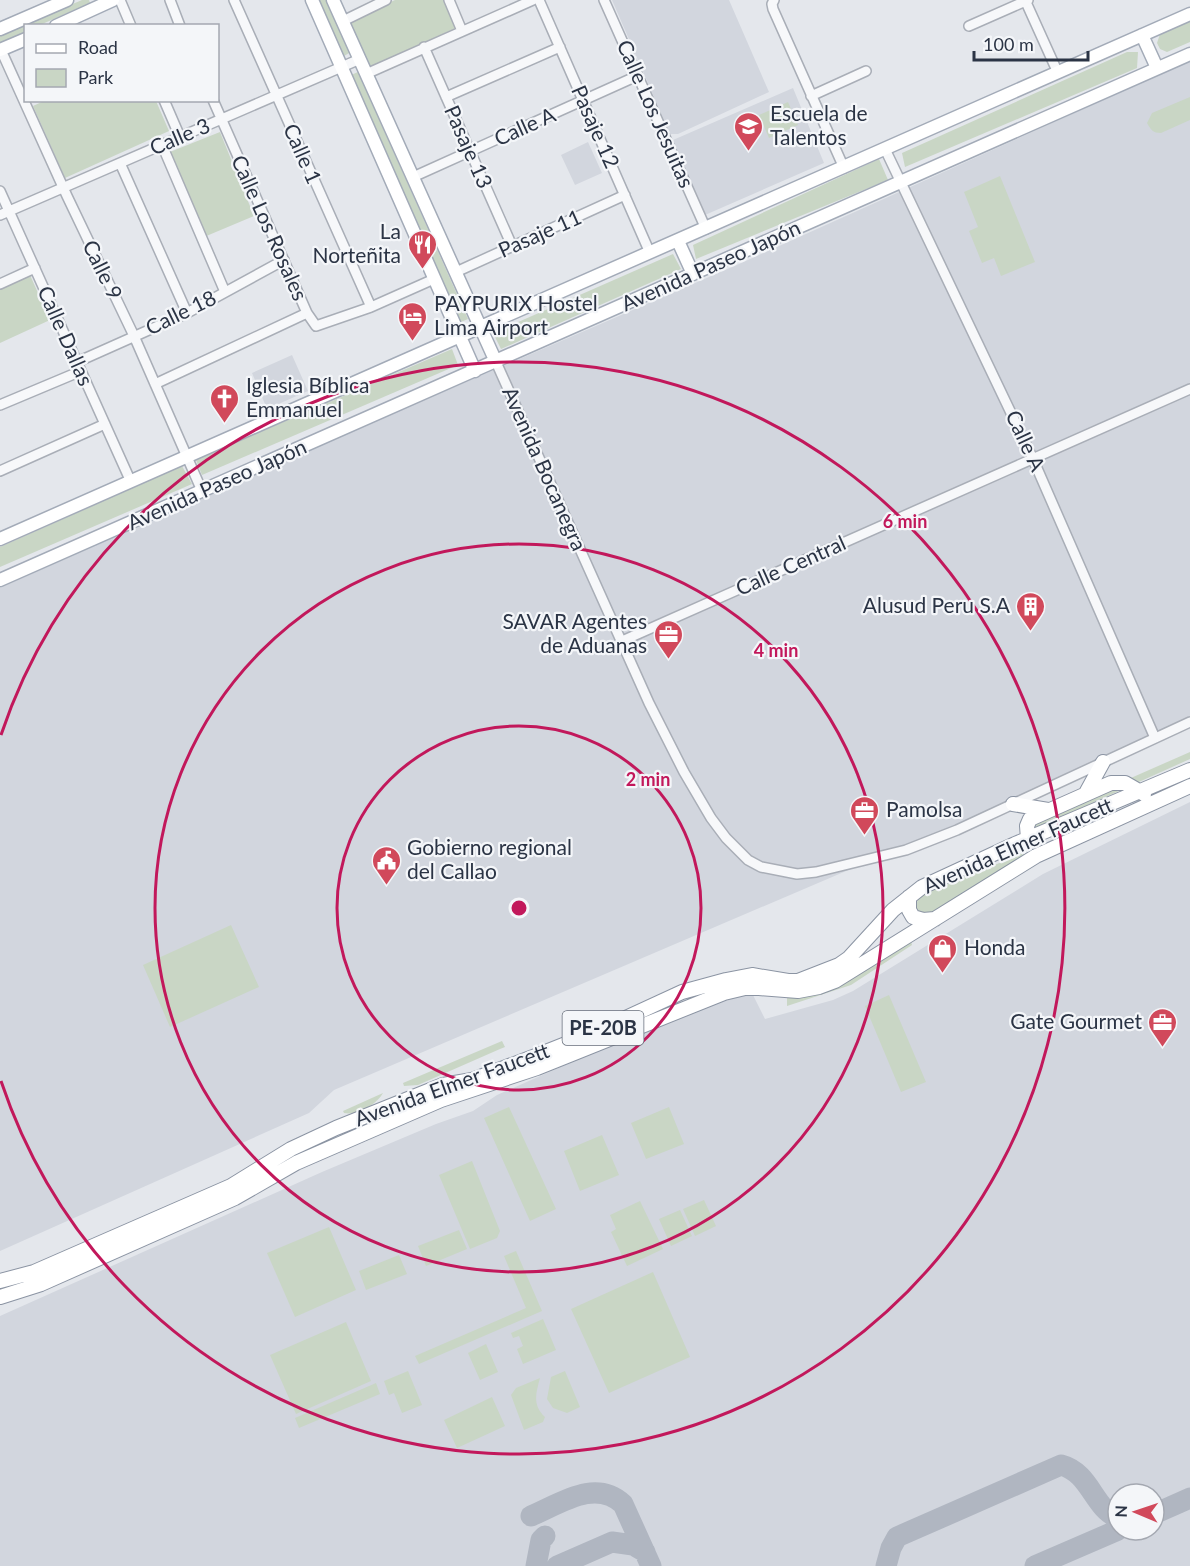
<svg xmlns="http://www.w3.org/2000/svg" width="1190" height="1566" viewBox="0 0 1190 1566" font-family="Lato,sans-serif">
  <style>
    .built { fill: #d2d6de; fill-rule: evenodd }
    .green { fill: #c9d6c5 }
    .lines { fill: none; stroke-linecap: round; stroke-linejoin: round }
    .taxiway { stroke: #b0b6c1; stroke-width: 21 }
    .minor-casing { stroke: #a9aeb7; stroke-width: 12 }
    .major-casing { stroke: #a3abb8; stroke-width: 15 }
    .highway-casing { stroke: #8b94a3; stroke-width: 16 }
    .minor { stroke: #f7f8fa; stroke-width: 9 }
    .major { stroke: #fff; stroke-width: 12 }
    .highway { stroke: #fff; stroke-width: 14 }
    .ring { fill: none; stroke: #c2185b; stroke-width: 3 }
    .labels { text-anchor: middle; stroke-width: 4.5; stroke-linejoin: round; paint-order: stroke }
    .shield { fill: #f4f6f9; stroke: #676e7b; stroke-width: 1.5 }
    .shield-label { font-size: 20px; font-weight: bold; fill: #2b3445 }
    .street-label { font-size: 21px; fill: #2b3445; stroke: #f4f6f9 }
    .poi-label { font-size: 21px; fill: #2b3445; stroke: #f4f6f9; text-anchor: start }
    .centre { fill: #c2185b; stroke: #f4f6f9; stroke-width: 3 }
    .ring-label { font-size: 18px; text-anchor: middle; font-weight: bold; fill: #c2185b; stroke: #f4f6f9; stroke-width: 4.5; stroke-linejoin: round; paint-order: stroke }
  </style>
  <rect width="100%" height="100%" fill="#e4e7ec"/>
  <path class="built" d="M612,0H729L769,92L678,134H670Z
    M1190,61V720L1047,785L334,1090L309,1113L0,1251V588L332,440L739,264Z
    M793,88L824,163L705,215L673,140Z
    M588,142L602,173L575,185L561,155Z
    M292,355L308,391L267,409L252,373Z
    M1190,802V1566H0V1316L322,1172L436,1124L473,1111L497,1095L678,1015L752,993L765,1019L833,1000L853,991L1043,874ZM1118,1494H1154V1530H1118Z"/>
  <path class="green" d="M82,0H89L90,3L40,25L26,26L25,32L0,43V35Z
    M318,0H326L351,52L344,56Z
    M395,0H444L456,28L369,68L348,21Z
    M1190,21V42L1167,52L1160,49L1157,43L1160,34Z
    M1127,52H1138L1137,68L905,167L902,153Z
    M358,72L468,319L461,322L351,75Z
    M1190,97V120L1161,133C1153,133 1151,130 1147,123L1152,113Z
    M46,100L156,101L169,131L65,178L33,106Z
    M788,102L798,125L769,138L759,115Z
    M220,132L254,216L204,237L170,152Z
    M879,159L888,180L696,259L693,245Z
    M1000,176L1035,262L1001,276L994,258L982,263L969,231L978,227L964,192Z
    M673,254L681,269L501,349L493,333Z
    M30,275L50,320L0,343V288Z
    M452,349L458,365L202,475L196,460Z
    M182,466L192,484L0,567V547Z
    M1190,752V759L1032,830L1033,821Z
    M1022,849L1026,857L929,916C914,911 912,904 924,893L986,865C1000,867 1010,856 1022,849Z
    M231,925L259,987L170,1027L143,965Z
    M910,938L912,945L851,985L787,1006V995Z
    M889,995L926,1082L901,1092L865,1006Z
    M502,1041L505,1047L500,1049L418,1085L404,1086L403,1083Z
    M383,1093C377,1104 358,1116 344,1113L343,1111Z
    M509,1107L556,1209L530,1221L484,1118Z
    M669,1107L684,1144L646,1159L631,1123Z
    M602,1135L619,1175L580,1191L564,1151Z
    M472,1161L500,1231L497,1238L470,1249L439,1175Z
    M704,1200L716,1226L695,1236L683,1209Z
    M640,1201L663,1249L627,1266L611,1232L616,1229L610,1215Z
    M680,1210L692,1236L671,1246L659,1219Z
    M329,1227L356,1290L295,1317L267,1253Z
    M459,1230L467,1249L426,1266L418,1246Z
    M516,1251L542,1311L419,1364L415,1356L526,1308L504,1256Z
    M399,1255L407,1274L366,1290L359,1271Z
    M653,1272L690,1357L609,1393L571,1309Z
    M543,1319L556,1350L523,1364L517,1349L523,1346L519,1336L513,1338L511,1333Z
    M346,1322L371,1381L296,1414L270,1355Z
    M486,1344L498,1372L480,1380L468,1353Z
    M408,1371L422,1405L402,1413L394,1393L389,1395L384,1381Z
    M565,1371L580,1407L567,1413L553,1408L547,1399L551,1377Z
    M540,1378C536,1393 532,1405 545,1417L543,1422L524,1430L511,1395L516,1388Z
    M376,1383L380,1394L299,1428L295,1418Z
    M492,1397L505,1426L457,1448L444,1420Z"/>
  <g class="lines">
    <path class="taxiway" d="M1154,1514L1190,1498
      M531,1516C560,1504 595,1478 623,1504L651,1566
      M536,1566L541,1540L545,1536
      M557,1566L612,1542L633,1545L645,1552
      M886,1566L891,1548L897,1537L1061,1465C1091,1473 1093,1508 1118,1518
      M1035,1566L1118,1530"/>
    <defs>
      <path id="minor" d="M120,0L131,26
        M170,0L180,26
        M234,0L371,307
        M449,0L462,31
        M539,0L650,253
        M604,0L706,229
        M774,0L772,4L773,9L844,168
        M1025,0L1058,73
        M343,21L386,0
        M969,26L1028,0
        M424,47L512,246
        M1,50L67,196L134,336L202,491
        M366,74L533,0
        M811,96L866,71
        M446,97L560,47
        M164,100L180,137
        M213,100L307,313L316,326L371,307L434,279
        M162,145L225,292
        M885,149L1033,459L1155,738
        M120,163L187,313
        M413,177L637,76
        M0,191L131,482
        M0,215L360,59
        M456,272L625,195
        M0,284L35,268
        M77,362L187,313L284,260
        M496,362L649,703L684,772L711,818L726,838L748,860L761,867L797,874L816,872L906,850L957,830L1190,722
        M155,384L307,313
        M0,405L81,371
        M0,471L105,424
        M622,641L1190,389"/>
      <path id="major" d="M312,0L475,371
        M333,0L496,362
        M56,26L113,0
        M0,29L67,0
        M1142,35L1157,68
        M0,50L26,39
        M678,241L693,274
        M0,539L1190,14
        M0,580L1190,54"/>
      <path id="highway" d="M1086,793L1103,762
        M1013,804L1048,810
        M1028,839L1027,826L1030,819L1111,783H1125L1144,794
        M909,897V910L913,917L923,920L935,919
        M0,1281L34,1272L231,1186L291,1149L336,1128L443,1085L472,1080L533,1057L591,1034L682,992L726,980L752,975L788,981H798L839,965L849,958L893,910L922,887L1015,844L1190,770
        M0,1297L41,1284L235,1198L296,1163L441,1100L537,1068L724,993L745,988H759L798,991L819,987L835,981L1036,856L1190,786"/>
    </defs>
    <use href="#minor" class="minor-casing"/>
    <use href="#major" class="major-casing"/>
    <use href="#highway" class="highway-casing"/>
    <use href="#minor" class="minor"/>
    <use href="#major" class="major"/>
    <use href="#highway" class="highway"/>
  </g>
  <g class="ring">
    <circle cx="519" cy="908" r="182"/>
    <circle cx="519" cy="908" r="364"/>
    <path d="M1 735A546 546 0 1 1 1 1081"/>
  </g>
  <defs>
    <symbol id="university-pin" viewBox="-11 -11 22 30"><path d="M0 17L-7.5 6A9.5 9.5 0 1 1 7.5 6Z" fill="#d1495b" stroke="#f4f6f9"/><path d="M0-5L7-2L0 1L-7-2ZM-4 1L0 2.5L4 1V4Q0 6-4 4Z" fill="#fff"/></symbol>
    <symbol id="restaurant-pin" viewBox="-11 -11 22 30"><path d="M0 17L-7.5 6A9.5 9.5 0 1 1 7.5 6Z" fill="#d1495b" stroke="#f4f6f9"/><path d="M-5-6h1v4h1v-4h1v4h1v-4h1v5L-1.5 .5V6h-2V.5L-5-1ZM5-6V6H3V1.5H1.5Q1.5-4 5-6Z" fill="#fff"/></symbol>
    <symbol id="hotel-pin" viewBox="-11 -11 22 30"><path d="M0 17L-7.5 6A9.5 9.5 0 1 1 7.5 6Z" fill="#d1495b" stroke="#f4f6f9"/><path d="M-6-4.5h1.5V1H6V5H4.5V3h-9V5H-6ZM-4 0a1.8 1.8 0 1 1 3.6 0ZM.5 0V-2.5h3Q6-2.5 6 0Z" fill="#fff"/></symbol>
    <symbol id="church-pin" viewBox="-11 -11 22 30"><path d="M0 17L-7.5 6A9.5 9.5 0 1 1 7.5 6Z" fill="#d1495b" stroke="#f4f6f9"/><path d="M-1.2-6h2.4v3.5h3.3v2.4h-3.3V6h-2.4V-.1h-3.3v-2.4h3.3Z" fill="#fff"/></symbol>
    <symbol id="building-pin" viewBox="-11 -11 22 30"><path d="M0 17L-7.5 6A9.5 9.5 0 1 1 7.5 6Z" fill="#d1495b" stroke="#f4f6f9"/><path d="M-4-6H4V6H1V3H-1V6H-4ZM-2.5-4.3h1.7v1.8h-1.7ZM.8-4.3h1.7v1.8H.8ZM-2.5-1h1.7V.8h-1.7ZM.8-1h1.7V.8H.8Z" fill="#fff"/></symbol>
    <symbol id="office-pin" viewBox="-11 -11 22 30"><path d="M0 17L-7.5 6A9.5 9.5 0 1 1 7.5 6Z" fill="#d1495b" stroke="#f4f6f9"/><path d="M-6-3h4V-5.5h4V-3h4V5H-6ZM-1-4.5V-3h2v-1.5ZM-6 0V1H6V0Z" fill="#fff"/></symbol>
    <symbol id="civic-pin" viewBox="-11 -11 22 30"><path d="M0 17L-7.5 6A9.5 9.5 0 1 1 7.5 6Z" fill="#d1495b" stroke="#f4f6f9"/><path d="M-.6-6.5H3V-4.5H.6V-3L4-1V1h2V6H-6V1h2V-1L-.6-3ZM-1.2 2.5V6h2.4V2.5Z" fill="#fff"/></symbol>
    <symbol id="shop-pin" viewBox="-11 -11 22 30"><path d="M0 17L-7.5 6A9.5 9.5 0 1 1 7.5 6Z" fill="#d1495b" stroke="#f4f6f9"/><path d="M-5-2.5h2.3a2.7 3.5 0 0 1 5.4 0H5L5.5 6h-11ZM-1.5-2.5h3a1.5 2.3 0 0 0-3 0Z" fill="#fff"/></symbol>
  </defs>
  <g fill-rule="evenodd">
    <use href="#university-pin" x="732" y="110" width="33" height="45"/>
    <use href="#restaurant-pin" x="406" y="228" width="33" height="45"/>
    <use href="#hotel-pin" x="396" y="300" width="33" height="45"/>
    <use href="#church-pin" x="208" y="382" width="33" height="45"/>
    <use href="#building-pin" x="1014" y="590" width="33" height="45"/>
    <use href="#office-pin" x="652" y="618" width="33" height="45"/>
    <use href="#office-pin" x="848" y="794" width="33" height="45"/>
    <use href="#civic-pin" x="370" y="844" width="33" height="45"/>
    <use href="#shop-pin" x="926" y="932" width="33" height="45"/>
    <use href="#office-pin" x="1146" y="1006" width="33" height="45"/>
  </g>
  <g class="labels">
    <rect class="shield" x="562.5" y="1011" width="81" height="34" rx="4.5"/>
    <g class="shield-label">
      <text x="603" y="1035">PE-20B</text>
    </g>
    <g class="street-label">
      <text transform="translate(655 114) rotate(66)" y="7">Calle Los Jesuitas</text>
      <text transform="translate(525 127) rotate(-24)" y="7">Calle A</text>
      <text transform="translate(595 127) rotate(66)" y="7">Pasaje 12</text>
      <text transform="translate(180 137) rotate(-23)" y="7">Calle 3</text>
      <text transform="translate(468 147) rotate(66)" y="7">Pasaje 13</text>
      <text transform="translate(302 154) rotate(66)" y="7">Calle 1</text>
      <text transform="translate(269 228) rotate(66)" y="7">Calle Los Rosales</text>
      <text transform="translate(540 234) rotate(-24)" y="7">Pasaje 11</text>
      <text transform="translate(711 266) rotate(-24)" y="7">Avenida Paseo Japón</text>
      <text transform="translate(102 270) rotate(64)" y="7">Calle 9</text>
      <text transform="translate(181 313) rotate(-26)" y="7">Calle 18</text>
      <text transform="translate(65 336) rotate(66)" y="7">Calle Dallas</text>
      <text transform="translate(1025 441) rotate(65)" y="7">Calle A</text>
      <text transform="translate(544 469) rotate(66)" y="7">Avenida Bocanegra</text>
      <text transform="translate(217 485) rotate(-24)" y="7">Avenida Paseo Japón</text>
      <text transform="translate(791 566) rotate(-24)" y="7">Calle Central</text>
      <text transform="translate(1018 846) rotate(-24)" y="7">Avenida Elmer Faucett</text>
      <text transform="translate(452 1085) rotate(-20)" y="7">Avenida Elmer Faucett</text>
    </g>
    <g class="poi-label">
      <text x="770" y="121">Escuela de<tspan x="770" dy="24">Talentos</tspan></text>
      <text x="401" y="239" text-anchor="end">La<tspan x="401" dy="24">Norteñita</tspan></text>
      <text x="434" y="311">PAYPURIX Hostel<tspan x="434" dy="24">Lima Airport</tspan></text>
      <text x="246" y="393">Iglesia Bíblica<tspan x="246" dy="24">Emmanuel</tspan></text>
      <text x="1010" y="613" text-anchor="end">Alusud Peru S.A</text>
      <text x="647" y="629" text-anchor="end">SAVAR Agentes<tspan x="647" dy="24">de Aduanas</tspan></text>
      <text x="886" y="817">Pamolsa</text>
      <text x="407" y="855">Gobierno regional<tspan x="407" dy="24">del Callao</tspan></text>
      <text x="964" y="955">Honda</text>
      <text x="1142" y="1029" text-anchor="end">Gate Gourmet</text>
    </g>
  </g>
  <circle cx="519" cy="908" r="9" class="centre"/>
  <g class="ring-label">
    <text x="905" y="528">6 min</text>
    <text x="776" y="657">4 min</text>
    <text x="648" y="786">2 min</text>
  </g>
  <rect x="24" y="24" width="195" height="78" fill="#f4f6f9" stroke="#a4a8b1" stroke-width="1.5"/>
  <rect x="36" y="44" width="30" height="9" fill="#ffffff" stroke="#a4a8b1" stroke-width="1.5"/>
  <text x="78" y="54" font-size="18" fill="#2b3445">Road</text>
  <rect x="36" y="69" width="30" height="18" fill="#c9d6c5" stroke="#a4a8b1" stroke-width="1.5"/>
  <text x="78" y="84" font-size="18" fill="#2b3445">Park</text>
  <g transform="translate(1136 1512) rotate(272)"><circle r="28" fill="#f4f6f9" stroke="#a4a8b1" stroke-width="1.5"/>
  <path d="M0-4.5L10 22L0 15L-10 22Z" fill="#d1495b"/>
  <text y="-9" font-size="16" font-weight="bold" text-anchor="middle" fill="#2b3445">N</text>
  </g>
  <path d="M974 51v9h114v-9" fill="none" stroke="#2b3445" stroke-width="3"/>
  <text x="983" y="51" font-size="18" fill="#2b3445" stroke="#f4f6f9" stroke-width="4.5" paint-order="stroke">100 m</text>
</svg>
